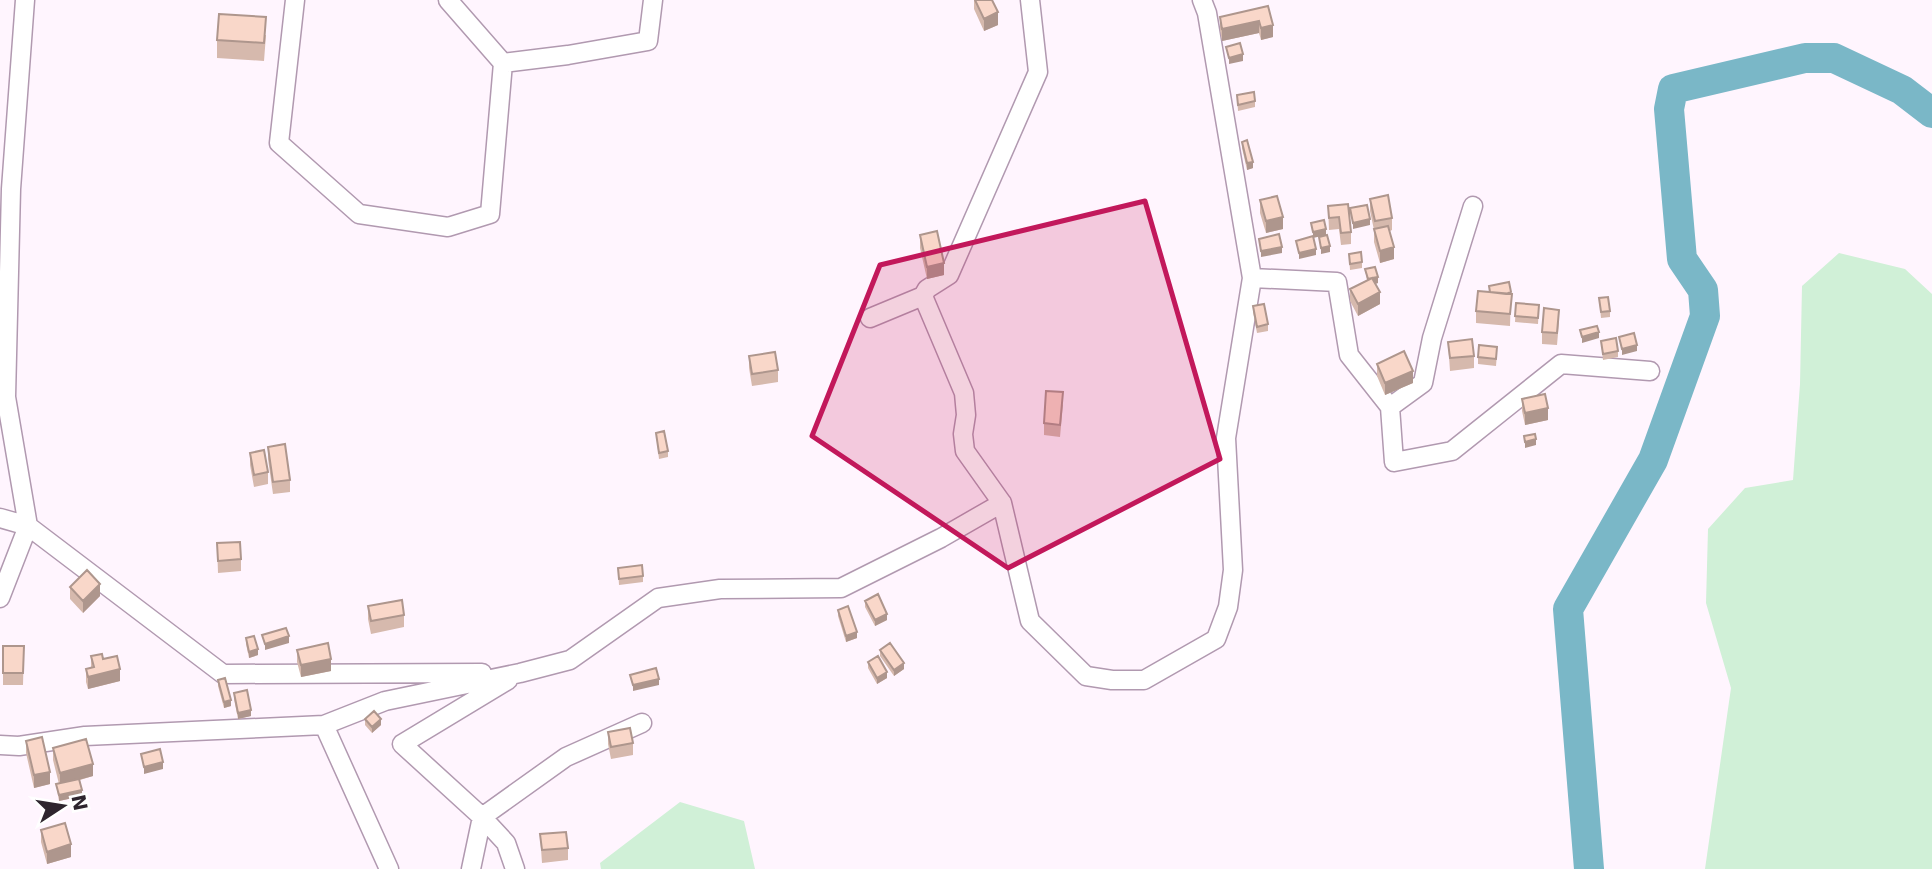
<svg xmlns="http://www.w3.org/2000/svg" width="1932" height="869" viewBox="0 0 1932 869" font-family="'DejaVu Sans',sans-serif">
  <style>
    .green { fill: #d0f0d7 }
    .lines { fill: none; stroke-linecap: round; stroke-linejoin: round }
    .river { stroke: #7ab7c7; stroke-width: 30 }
    .street-casing { stroke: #b199b0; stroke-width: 21 }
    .street { stroke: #fff; stroke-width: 18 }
    .wall { fill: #d6b9ad }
    .shaded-wall { fill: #ae968d }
    .building { fill: #f9d7c9; stroke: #ae968d; stroke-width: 2 }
    .marked { fill: #c2185b; fill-opacity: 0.2; stroke: #c2185b; stroke-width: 5; stroke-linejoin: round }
  </style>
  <rect width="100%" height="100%" fill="#fff5fe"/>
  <path class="green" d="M1839,253L1905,269L1932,294V869H1705L1731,688L1706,603L1708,529L1745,488L1793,480L1800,384L1802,286Z
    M680,802L744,821L755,869H601L600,863Z"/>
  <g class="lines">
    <path class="river" d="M1589,869L1568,609L1653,460L1705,316L1703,290L1682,259L1669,109L1673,89L1805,58H1834L1902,90L1932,113"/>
    <defs>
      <path id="street" d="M295,0L279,143L359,214L448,227L490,214L503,63
        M448,0L503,63L568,55L648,41L653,0
        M1202,0L1207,13L1252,278
        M923,296L927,289L949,275L1038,72L1030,0
        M1390,407L1394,462L1452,451L1561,364L1650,371
        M1002,503L1030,621L1086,676L1112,680H1144L1216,639L1228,607L1233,570L1226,438L1252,278L1337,282L1349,355L1390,407L1423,383L1432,338L1473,206
        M0,518L28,526L223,674L482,673
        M0,598L28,526L6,397L11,189L25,0
        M324,725L389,869
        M0,745L19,746L85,736L324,725L385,701L520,673L570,660L658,598L720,589L841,588L941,538L1002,503L965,451L963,434L966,415L964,393L923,296L870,318
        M471,869L482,817L402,744L508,680
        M515,869L506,843L482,817L566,757L642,723"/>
    </defs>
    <use href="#street" class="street-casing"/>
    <use href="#street" class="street"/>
  </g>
  <path class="wall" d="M974,0H992L998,25L984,31L974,9Z
    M1268,6L1273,37L1261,40L1259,33L1222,41L1220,30V17Z
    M266,35L264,61L217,58V40Z
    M1237,95L1255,101V107L1238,111Z
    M1242,142L1253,168L1247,170L1242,148Z
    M1370,199L1392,218V230L1390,231L1394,259L1380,263L1374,242V230L1370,211Z
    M1260,200L1283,229L1266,233L1260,213Z
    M1348,204L1351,232V244L1341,245L1339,229L1329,230L1328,206Z
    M920,235L944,275L927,279L920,248Z
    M1349,254L1362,262V268L1350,270Z
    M1365,269L1378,283L1375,284L1380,304L1358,316L1350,301V289L1367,280Z
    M1489,286L1511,292L1510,326L1476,323V311L1489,292Z
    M1599,298L1610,311V317L1601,318Z
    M1516,303L1539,305L1538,324L1515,322Z
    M1253,306L1268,324V331L1257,333L1253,312Z
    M1559,322L1557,345L1542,344V332Z
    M1601,341L1618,351V357L1603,360Z
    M1448,342L1474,356V368L1450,371Z
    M1497,353L1496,366L1478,364V357Z
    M749,356L778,370V382L752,386L749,368Z
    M1377,364L1413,383L1385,395L1377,376Z
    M1522,399L1548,420L1525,425L1522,411Z
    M1063,404L1060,437L1044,435V423Z
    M656,433L668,451V457L659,459Z
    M268,447L290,480V492L273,494L268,459Z
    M250,453L268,472V484L254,487L250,465Z
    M217,543L241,559V571L218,573Z
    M618,568L643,576V582L619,585Z
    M70,587L100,596L83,613L70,599Z
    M865,601L887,620L875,626L865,607Z
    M368,606L404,615V627L371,634L368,619Z
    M838,610L857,638L846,642L838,616Z
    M246,638L258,655L249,658L246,644Z
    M3,646H24L23,685H3Z
    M297,650L331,671L301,677L297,662Z
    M880,650L904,669L894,676L880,656Z
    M91,656L103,659L120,681L88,689L86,682V669L91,668Z
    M868,662L887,678L877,684L868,668Z
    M218,680L231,706L224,708L218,686Z
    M234,693L251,716L238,719L234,699Z
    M365,719L381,725L372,733L365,725Z
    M608,732L633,743V755L611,759L608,744Z
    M26,741L50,784L34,788L26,753Z
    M53,748L93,776L80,780L82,796L59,801L56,784H59L53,760Z
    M41,830L71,857L47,864L41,842Z
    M540,834L568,848V860L542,863Z"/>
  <path class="shaded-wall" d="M998,12V25L984,31V19Z
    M1259,21V33L1222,41V29Z
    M1273,25V37L1261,40V28Z
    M1243,54V61L1229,64V58Z
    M1253,162V168L1247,170V163Z
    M1283,217V229L1266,233V221Z
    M1370,219V225L1353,229V223Z
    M1326,229V235L1313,238V232Z
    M1330,246V252L1321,254V248Z
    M1282,247V253L1261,257V251Z
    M1394,247V259L1380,263V251Z
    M1316,249V255L1299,259V253Z
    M944,263V275L927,279V267Z
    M1378,277V283L1368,286V279Z
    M1380,292V304L1358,316V304Z
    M1599,332V338L1582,343V337Z
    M1637,345V351L1622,355V349Z
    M1413,371V383L1385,395V383Z
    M1548,408V420L1525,425V413Z
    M1536,439V445L1525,448V442Z
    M100,584V596L83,613V601Z
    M887,614V620L875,626V620Z
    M857,632V638L846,642V636Z
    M289,636V643L265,650V644Z
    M258,649V655L249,658V652Z
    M331,659V671L301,677V665Z
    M904,663V669L894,676V670Z
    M120,669V681L88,689V677Z
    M887,672V678L877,684V678Z
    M659,679V685L633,691V685Z
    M231,700V706L224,708V702Z
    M251,710V716L238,719V713Z
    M381,719V725L372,733V727Z
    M163,762V769L144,774V767Z
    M93,764V776L60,785V773Z
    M50,772V784L34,788V775Z
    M82,790V796L59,801V795Z
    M71,844V857L47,864V852Z"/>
  <path class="building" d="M975,0H992L998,12L984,19Z
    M1268,6L1273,25L1261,28L1259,21L1222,29L1220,17Z
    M219,14L266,17L264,43L217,40Z
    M1240,43L1243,54L1229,58L1226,47Z
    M1254,92L1255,101L1238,105L1237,95Z
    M1247,140L1253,162L1247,163L1242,142Z
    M1388,195L1392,218L1375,221L1370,199Z
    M1277,196L1283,217L1266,221L1260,200Z
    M1348,204L1351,232L1341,233L1339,217L1329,218L1328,206Z
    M1367,205L1370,219L1353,223L1350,208Z
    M1324,220L1326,229L1313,232L1311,223Z
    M1388,226L1394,247L1380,251L1374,229Z
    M937,231L944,263L927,267L920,235Z
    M1279,234L1282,247L1261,251L1259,239Z
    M1327,235L1330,246L1321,248L1319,237Z
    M1313,236L1316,249L1299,253L1296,241Z
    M1361,252L1362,262L1350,264L1349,254Z
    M1375,267L1378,277L1372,278L1368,279L1365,269Z
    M1372,278L1380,292L1358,304L1350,289Z
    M1509,282L1511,292L1506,294L1490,292L1489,286Z
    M1478,291L1512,294L1510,314L1476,311Z
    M1608,297L1610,311L1601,312L1599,298Z
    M1516,303L1539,305L1538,318L1515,316Z
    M1264,304L1268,324L1257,327L1253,306Z
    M1544,308L1559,310L1557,333L1542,332Z
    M1597,326L1599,332L1582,337L1580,330Z
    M1634,333L1637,345L1622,349L1619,337Z
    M1616,338L1618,351L1603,354L1601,341Z
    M1472,339L1474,356L1450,358L1448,342Z
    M1479,345L1497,347L1496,359L1478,357Z
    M1404,351L1413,371L1385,383L1377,364Z
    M775,352L778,370L752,374L749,356Z
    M1046,391L1063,392L1060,425L1044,423Z
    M1545,394L1548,408L1525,413L1522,399Z
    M664,431L668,451L659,453L656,433Z
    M1535,434L1536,439L1525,442L1524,436Z
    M285,444L290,480L273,482L268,447Z
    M264,450L268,472L254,475L250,453Z
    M240,542L241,559L218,561L217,543Z
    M642,565L643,576L619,579L618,568Z
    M87,570L100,584L83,601L70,587Z
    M878,594L887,614L875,620L865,601Z
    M402,600L404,615L371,621L368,606Z
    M848,606L857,632L846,636L838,610Z
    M286,628L289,636L265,644L262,635Z
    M254,636L258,649L249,652L246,638Z
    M328,643L331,659L301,665L297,650Z
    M890,643L904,663L894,670L880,650Z
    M3,646H24L23,673H3Z
    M102,654L103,659L117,656L120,669L88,677L86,669L94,667L91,656Z
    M878,656L887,672L877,678L868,662Z
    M656,668L659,679L633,685L630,675Z
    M225,678L231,700L224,702L218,680Z
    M247,690L251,710L238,713L234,693Z
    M374,711L381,719L372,727L365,719Z
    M630,728L633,743L611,747L608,732Z
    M42,737L50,772L34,775L26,741Z
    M86,739L93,764L60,773L53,748Z
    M160,749L163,762L144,767L141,754Z
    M79,779L82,790L59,795L56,784Z
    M65,823L71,844L47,852L41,830Z
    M566,832L568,848L542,850L540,834Z"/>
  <path class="marked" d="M1145,201L1220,459L1008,568L812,436L880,265Z"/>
  <g transform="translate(63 806) rotate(78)" stroke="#ffffff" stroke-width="5" paint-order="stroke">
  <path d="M0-5L12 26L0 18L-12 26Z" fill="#2e252e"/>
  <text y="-10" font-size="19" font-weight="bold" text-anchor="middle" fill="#2e252e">N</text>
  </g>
</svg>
